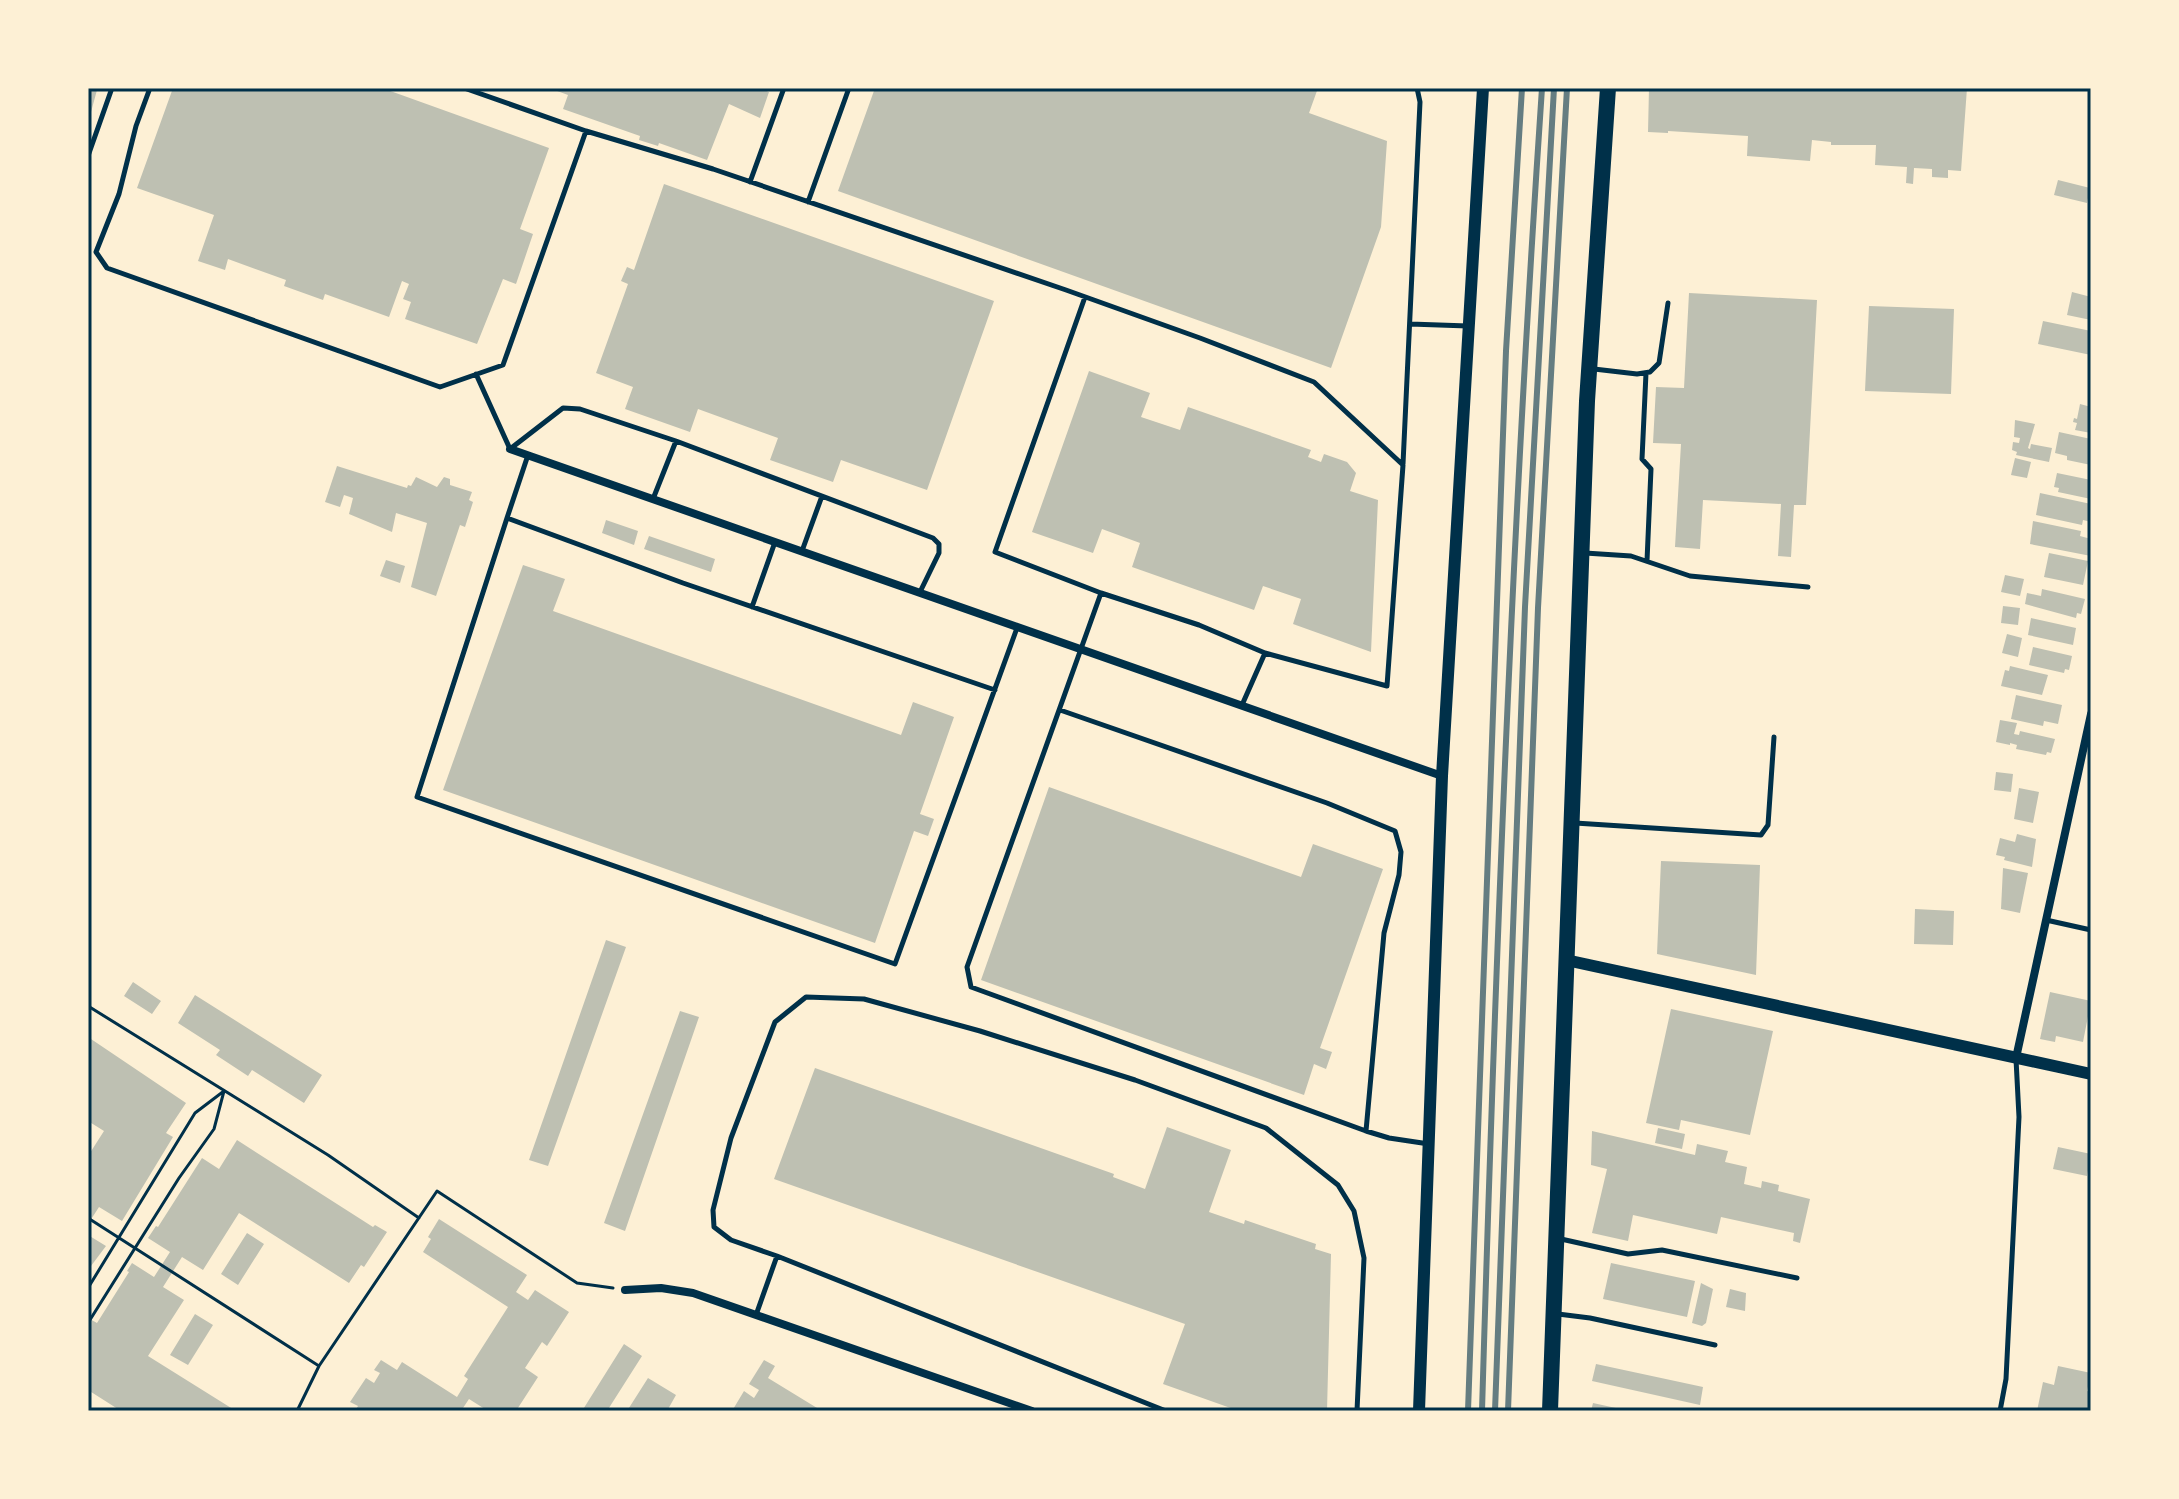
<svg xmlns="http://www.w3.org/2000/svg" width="2179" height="1499" viewBox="0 0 2179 1499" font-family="'Titillium Web',sans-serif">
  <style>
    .building { fill: #bec0b2 }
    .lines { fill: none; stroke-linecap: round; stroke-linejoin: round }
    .path { stroke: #003049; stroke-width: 3 }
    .service { stroke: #003049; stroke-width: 5 }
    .minor { stroke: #003049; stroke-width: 8 }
    .tertiary { stroke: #003049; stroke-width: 12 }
    .primary { stroke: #003049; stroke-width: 16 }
    .rail { stroke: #657d81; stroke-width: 6 }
    .neatline { fill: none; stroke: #003049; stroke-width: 3 }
  </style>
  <rect width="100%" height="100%" fill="#fdf0d5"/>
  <path class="building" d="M88,88L97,90L88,123Z
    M173,88H382L549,148L520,229L533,234L516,284L503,279L477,344L405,319L411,302L403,299L409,284L402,281L389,317L325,294L323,300L284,286L286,280L228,259L225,270L198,261L214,215L137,188Z
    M549,88H759L769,92L760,118L729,104L707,160L659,143L658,146L639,140L640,136L563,109L568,95Z
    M875,88H1318L1309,113L1387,141L1381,227L1331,368L838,191Z
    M1649,88H1967L1961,171L1948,170V178L1932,177V169L1914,168L1913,184L1906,183L1907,167L1875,165L1876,145H1831V142L1812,140L1810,161L1747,156L1748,136L1668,131V133L1648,132Z
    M2058,180L2090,188L2087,203L2054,195Z
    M664,184L994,301L927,490L841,460L833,482L770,460L778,438L698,409L690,432L625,409L633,387L596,373L628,284L621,281L627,267L634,270Z
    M2072,292L2091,297V320L2067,315Z
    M1689,293L1817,300L1806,505H1794L1791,557L1778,556L1781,504L1703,500L1700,549L1675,547L1681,444L1653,443L1656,387L1684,388Z
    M1869,306L1954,309L1951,394L1865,391Z
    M2043,321L2091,331V355L2038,344Z
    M1089,371L1150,393L1141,417L1180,430L1188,407L1311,450L1308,457L1321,462L1324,454L1347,462L1356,473L1350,491L1378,500L1371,652L1293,624L1301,599L1263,586L1254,610L1132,567L1140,543L1102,529L1093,553L1032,532Z
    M2080,404L2091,407V433L2075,430L2077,423L2073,422L2074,418L2077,419Z
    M2015,420L2035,424L2028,448L2030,449L2031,444L2052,448L2049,462L2016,455L2017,452L2012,450L2013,442L2019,443L2020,438L2014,437Z
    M2059,432L2091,439V465L2067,460V456L2055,453Z
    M2015,458L2031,462L2027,478L2011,475Z
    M337,466L407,488L408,485L411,486L416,477L437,487L444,477L450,479V485L472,492L469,500L473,502L465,527L460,525L436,596L411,587L427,523L396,513L392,532L349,514L353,498L344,495L340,507L325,502Z
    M2057,473L2091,480V499L2058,492L2059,488L2054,487Z
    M2040,493L2091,504V522L2083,520L2082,525L2036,515Z
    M606,520L638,531L634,545L602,533Z
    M2033,521L2081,531L2080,536L2091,539V556L2030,544Z
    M649,536L715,559L711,572L644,549Z
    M2049,553L2088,561L2083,585L2044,577Z
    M386,560L405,566L400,583L380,576Z
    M523,565L565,579L553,611L901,735L913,702L954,717L920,814L934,819L928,836L914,831L875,943L443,790Z
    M2005,575L2024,579L2020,596L2001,592Z
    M2042,589L2085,599L2081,614L2077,613L2076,618L2025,604L2027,593L2041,596Z
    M2003,606L2020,608L2018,625L2001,623Z
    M2031,618L2076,628L2073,645L2028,635Z
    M2007,634L2022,638L2018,657L2002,653Z
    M2033,647L2072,656L2069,670L2065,669L2064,673L2029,665Z
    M2010,666L2048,675L2042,695L2001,686L2005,670L2009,671Z
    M2016,695L2062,705L2058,724L2044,721L2043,726L2011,719Z
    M2000,720L2017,723L2014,734L2019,735L2020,731L2055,739L2051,753L2047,752L2046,755L2016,749L2017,745L2010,743V745L1996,742Z
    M1996,772L2013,774L2011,792L1994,790Z
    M1049,787L1301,877L1313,844L1383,869L1320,1048L1332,1052L1326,1069L1314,1064L1304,1095L981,980Z
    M2019,788L2039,792L2033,823L2014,819Z
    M2017,834L2036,839L2032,867L2004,860L2005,857L1996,855L2000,838L2015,842Z
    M1661,861L1760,865L1756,975L1657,954Z
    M2003,868L2028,873L2020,913L2001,909Z
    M1915,909L1954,911L1953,945L1914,944Z
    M606,940L626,947L548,1166L529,1160Z
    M133,982L161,1001L152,1014L124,996Z
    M2050,992L2091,1001L2083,1042L2056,1036L2055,1042L2040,1039Z
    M195,995L322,1075L304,1103L252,1070L248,1076L216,1055L220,1050L178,1023Z
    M1671,1009L1773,1031L1750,1135L1681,1120L1679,1130L1646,1123Z
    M680,1011L699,1017L625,1231L604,1223Z
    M88,1037L186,1103L166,1133L173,1137L122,1221L99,1207L88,1224V1156L104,1131L88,1121Z
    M815,1068L1114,1174L1113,1177L1145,1189L1167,1127L1231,1150L1209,1212L1244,1224L1245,1220L1316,1244L1315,1249L1331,1254L1327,1411H1239L1163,1384L1185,1324L774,1179Z
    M1658,1128L1685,1134L1682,1149L1655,1143Z
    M1592,1131L1695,1155L1697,1144L1728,1151L1725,1162L1747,1167L1744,1184L1761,1188L1762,1181L1779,1185L1778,1191L1810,1199L1800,1243L1793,1241L1794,1233L1721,1217L1717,1234L1633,1215L1628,1241L1592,1233L1607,1169L1591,1165Z
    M237,1140L373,1227L375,1225L387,1232L364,1267L361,1265L349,1283L239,1213L203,1270L182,1257L163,1287L184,1300L148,1356L236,1411H121L88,1390V1318L97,1323L129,1272L127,1271L132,1263L154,1277L170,1252L148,1238L156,1226L158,1227L202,1158L219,1169Z
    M2058,1147L2091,1154L2087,1176L2053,1169Z
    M439,1219L527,1275L516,1292L528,1300L535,1290L569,1312L547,1346L542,1342L525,1368L538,1377L516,1411H488L469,1399L461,1411H355L358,1406L350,1402L366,1378L374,1383L380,1373L374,1370L381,1360L397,1370L402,1362L457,1397L468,1379L464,1376L508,1307L423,1252L431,1239L428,1237Z
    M247,1233L264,1244L238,1285L221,1274Z
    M88,1235L106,1246L88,1270Z
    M1611,1263L1695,1281L1687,1317L1603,1299Z
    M1701,1283L1713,1289L1706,1323L1702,1326L1692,1323Z
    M1730,1289L1746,1293L1745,1311L1726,1307Z
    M195,1314L213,1325L188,1365L170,1355Z
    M624,1344L642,1356L607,1411H582Z
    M764,1360L775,1366L768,1378L822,1411H732L744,1391L754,1398L759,1390L749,1384Z
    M1596,1364L1703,1387L1700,1405L1592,1381Z
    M2058,1366L2091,1373L2087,1391L2091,1392V1411H2037L2043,1382L2054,1385Z
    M648,1378L676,1395L667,1411H627Z
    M1593,1403L1625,1410V1411H1591Z"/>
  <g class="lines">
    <path class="path" d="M88,1006L328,1155L419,1218
      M88,1218L319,1366
      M88,1288L195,1113L224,1091
      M88,1323L179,1178L214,1129L224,1091
      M297,1411L319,1366L437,1191L577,1283L613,1288"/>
    <path class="service" d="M150,88L136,126L119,194L96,252L107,268L440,387L503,365L586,131L713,169L1066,290L1200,338L1314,382L1403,465L1387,686L1265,653
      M464,88L586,131
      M88,156L112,88
      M750,182L784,88
      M808,202L849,88
      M1085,297L995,552L1101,593
      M1410,324L1468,326
      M1594,369L1637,374L1650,372L1659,363L1668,303
      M1646,373L1642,459L1651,469L1647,561
      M476,374L510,449L563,408L580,409L676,441L933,538L939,544V553L920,592
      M1403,464L1420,102L1417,88
      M653,499L676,441
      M507,518L528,455
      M802,551L822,496
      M1585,553L1631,556L1690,576L1808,587
      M752,607L775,542
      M995,690L683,583L507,518L417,797L895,964L1017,628
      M1242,705L1265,653L1199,625L1101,593L967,967L971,987L1366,1131L1389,1138L1429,1144
      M1060,710L1327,803L1395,831L1401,852L1399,875L1384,933L1366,1131
      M1575,823L1761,835L1768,825L1774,737
      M2046,920L2091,930
      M1561,1239L1628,1254L1662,1250L1797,1278
      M1558,1314L1590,1318L1715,1345
      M756,1315L777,1256
      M1166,1411L777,1256L731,1240L714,1227L713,1210L731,1138L775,1022L806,997L864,999L980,1031L1135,1080L1266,1128L1338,1185L1354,1211L1364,1258L1357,1411
      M2000,1411L2006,1379L2019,1117L2016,1059"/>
    <path class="minor" d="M510,449L1442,776
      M2016,1058L2091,714
      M625,1290L661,1288L693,1293L1032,1411"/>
    <path class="tertiary" d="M1566,960L2091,1074
      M1419,1411L1442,776L1483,88"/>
    <path class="primary" d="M1550,1411L1587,401L1608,88"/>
    <path class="rail" d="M1468,1411L1506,351L1522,88
      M1482,1411C1495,970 1512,529 1542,88
      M1495,1411L1525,607L1554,88
      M1508,1411L1538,608L1567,88"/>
  </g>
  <rect width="2179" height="1499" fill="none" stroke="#fdf0d5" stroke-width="180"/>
  <rect x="90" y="90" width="1999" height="1319" class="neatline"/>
</svg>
